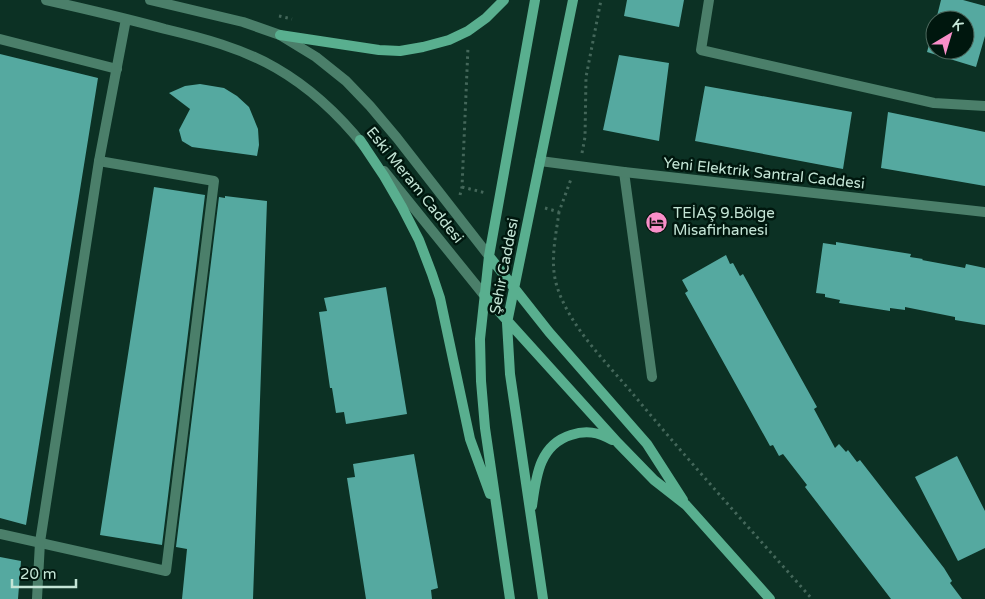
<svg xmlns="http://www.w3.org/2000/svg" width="985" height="599" viewBox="0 0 985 599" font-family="'Varela Round',sans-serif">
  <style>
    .building { fill: #55a9a0 }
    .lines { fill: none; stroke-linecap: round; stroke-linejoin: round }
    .path { stroke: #44675a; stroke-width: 3; stroke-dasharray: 2.5 4; stroke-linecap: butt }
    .minor { stroke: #4b7f6a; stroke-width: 10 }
    .tertiary { stroke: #4b7f6a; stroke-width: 10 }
    .secondary { stroke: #59af8f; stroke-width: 10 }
    .labels { text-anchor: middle; stroke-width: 5; stroke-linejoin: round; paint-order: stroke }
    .street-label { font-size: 15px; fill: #c4e5d6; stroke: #00170e }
    .poi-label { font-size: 15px; fill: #c4e5d6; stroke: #00170e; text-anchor: start }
  </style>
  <rect width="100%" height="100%" fill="#0c3124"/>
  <path class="building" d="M627,0H684L679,27L624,16Z
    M941,0H963L985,6V36L976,67L927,52L935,22V50H965V20H936Z
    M0,54L98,78L26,525L0,518Z
    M619,55L669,63L659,141L603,130Z
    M200,84L224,88L237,96L249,107L258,129L259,145L257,156L192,147L182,141L179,130L190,109L169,93L185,86Z
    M705,86L852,112L843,169L695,141Z
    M888,112L985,132V186L881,168Z
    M154,187L205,195L162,545L100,535Z
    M225,196L267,201L253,599H182L187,549L176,547L219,197L225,198Z
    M836,242L911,254L910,257L923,259L922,260L965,268L966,264L985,268V325L955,320V317L905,307V310L890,308V311L839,303L840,300L825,297V294L816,293L823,243L836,245Z
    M726,255L730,264L733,263L740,276L743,274L817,407L814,409L835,448L839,444L846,452L848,450L857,462L860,460L944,568L952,581L950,583L962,599H891L805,487L807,485L783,454L779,456L773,445L770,446L685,293L688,291L682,280Z
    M386,287L407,414L346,424L344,412L336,413L332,388H330L319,312L327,311L324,298Z
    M414,454L438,588L431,590L432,599H366L347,478L355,477L353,464Z
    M957,456L985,511V548L958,561L915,477Z
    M0,557L21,561L18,599H0Z"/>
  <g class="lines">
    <path class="path" d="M279,16L292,19
      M582,153L585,137L586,77L601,0
      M462,187L486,193
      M460,195L462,187L468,47
      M545,208L559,212L571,179
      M559,212C556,235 550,260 556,283C567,324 606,362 633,394C691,464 752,531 812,599"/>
    <path class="minor" d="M709,0L701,50L934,103L985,106
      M0,39L117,69
      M624,172L652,377
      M0,534L166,571L214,181L99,161"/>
    <path class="tertiary" d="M46,0C86,9 125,18 165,29C203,38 241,48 276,68C309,87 340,116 364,146
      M150,0L243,22L280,35L316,57L346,81L370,106L397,138L489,256
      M540,161L624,172L985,212
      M384,171L484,295
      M37,599L40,542L99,161L126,19"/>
    <path class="secondary" d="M280,35L379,50L400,51L423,47L449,40L468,31L486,18L504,0
      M360,140L384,176L402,207L419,240L432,274L440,298L470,439L490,494
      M489,256L549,332L647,444L683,500
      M484,295L618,443L654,480L686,505L770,599
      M532,506C536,477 539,445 571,435C586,430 598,432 612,440
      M510,599L485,428L481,381L480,339L489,256L535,0
      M543,599L510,374L507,323L573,0"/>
  </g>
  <defs>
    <symbol id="hotel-disc" viewBox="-11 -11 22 22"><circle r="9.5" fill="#f98fc9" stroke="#00170e"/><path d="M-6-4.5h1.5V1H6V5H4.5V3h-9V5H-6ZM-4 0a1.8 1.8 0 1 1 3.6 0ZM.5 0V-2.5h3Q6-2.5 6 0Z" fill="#111"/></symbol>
  </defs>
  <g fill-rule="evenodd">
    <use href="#hotel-disc" x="644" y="210" width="25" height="25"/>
  </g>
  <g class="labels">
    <g class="street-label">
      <text transform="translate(764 173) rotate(6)" y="5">Yeni Elektrik Santral Caddesi</text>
      <text transform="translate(415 185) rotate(51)" y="5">Eski Meram Caddesi</text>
      <text transform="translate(504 266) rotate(-79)" y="5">Şehir Caddesi</text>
    </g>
    <g class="poi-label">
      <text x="673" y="218">TEİAŞ 9.Bölge<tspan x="673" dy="17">Misafirhanesi</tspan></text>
    </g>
  </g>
  <g transform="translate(950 35) rotate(38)"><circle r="24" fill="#00170e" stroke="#4e695e"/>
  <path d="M0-4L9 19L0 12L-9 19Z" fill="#f98fc9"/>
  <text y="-8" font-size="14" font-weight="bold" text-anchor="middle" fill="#c4e5d6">K</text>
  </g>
  <path d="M12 579v8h64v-8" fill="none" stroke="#c4e5d6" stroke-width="2.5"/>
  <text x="20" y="579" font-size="15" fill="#c4e5d6" stroke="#00170e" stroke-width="4" paint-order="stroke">20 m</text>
</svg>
